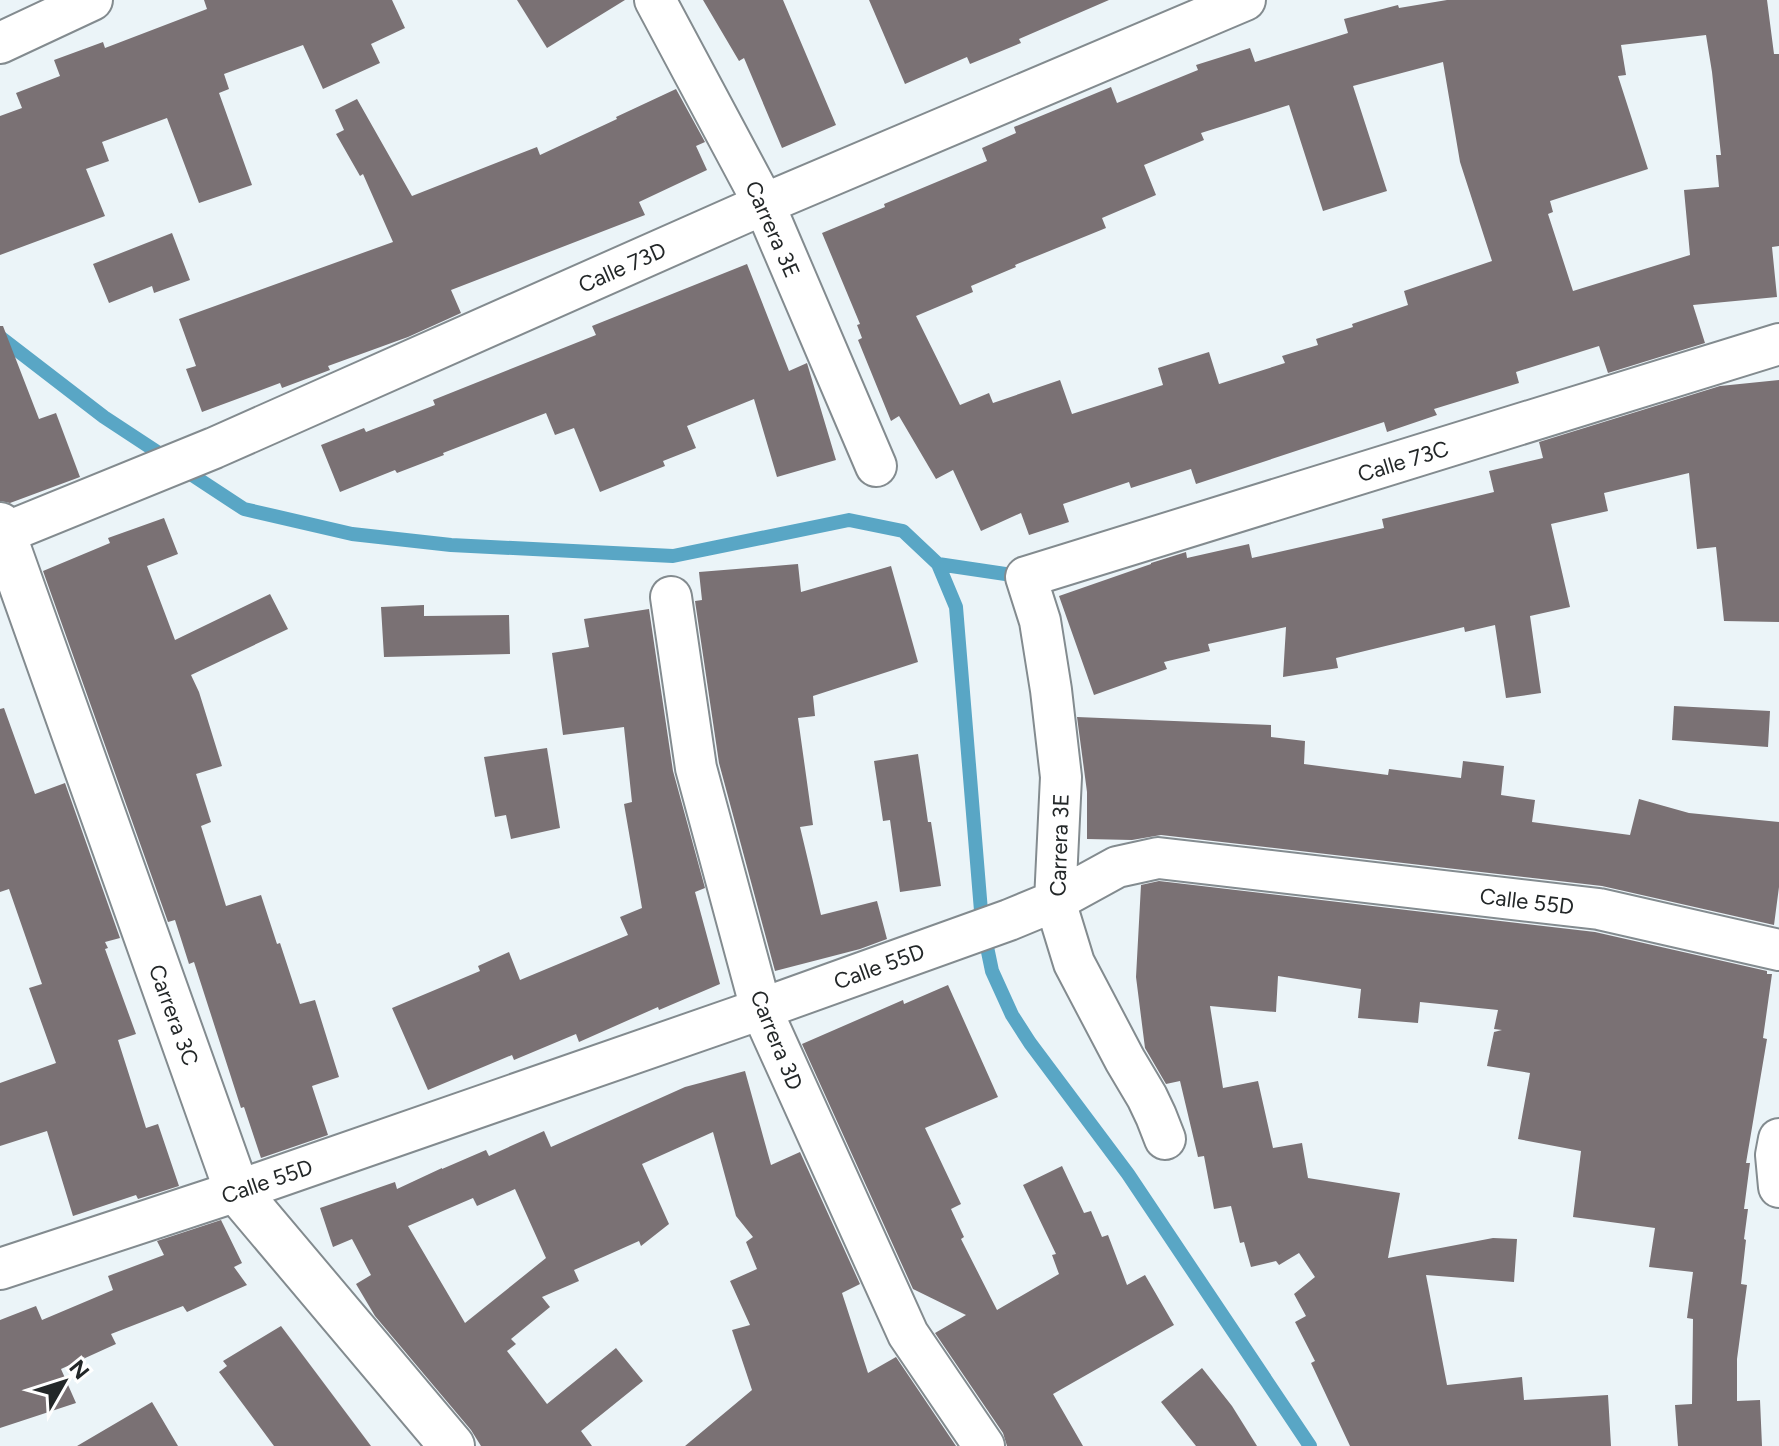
<svg xmlns="http://www.w3.org/2000/svg" width="1779" height="1446" viewBox="0 0 1779 1446" font-family="Figtree,sans-serif">
  <style>
    .lines { fill: none; stroke-linecap: round; stroke-linejoin: round }
    .stream { stroke: #59a6c5; stroke-width: 14 }
    .building { fill: #7a7174; fill-rule: evenodd }
    .minor-casing { stroke: #838b8f; stroke-width: 44 }
    .tertiary-casing { stroke: #838b8f; stroke-width: 48 }
    .minor { stroke: #fff; stroke-width: 40 }
    .tertiary { stroke: #fff; stroke-width: 44 }
    .labels { text-anchor: middle; stroke-width: 7; stroke-linejoin: round; paint-order: stroke }
    .street-label { font-size: 22px; fill: #232728; stroke: #fff }
  </style>
  <rect width="100%" height="100%" fill="#ebf4f8"/>
  <g class="lines">
    <path class="stream" d="M0,337L104,417L244,509L352,534L451,545L673,556L849,520L903,531L938,564L956,607L982,923L992,971L1012,1015L1030,1043L1128,1174L1310,1446
      M938,564L1026,577"/>
  </g>
  <path class="building" d="M204,0H392L405,28L371,44L380,63L323,89L303,45L224,74L229,89L219,93L252,185L199,203L167,118L102,142L109,161L86,169L105,216L0,255V116L22,108L16,93L60,76L54,60L103,42L105,48L207,9Z
    M517,0H625L547,48Z
    M703,0H783L836,125L782,148L744,58L739,61Z
    M869,0H1109L1019,39L1021,43L970,64L967,57L905,84Z
    M1447,0H1767L1774,54H1779V246L1772,247L1777,297L1693,305L1705,343L1608,373L1599,346L1516,372L1519,383L1434,409L1437,415L1387,432L1384,422L1196,484L1191,469L1131,488L1129,482L1063,504L1069,522L1029,535L1021,513L981,531L953,470L936,479L899,416L891,421L858,340L862,338L857,325L860,324L822,233L885,207L884,204L987,161L982,148L1016,133L1014,127L1111,87L1117,103L1198,70L1196,65L1250,48L1255,62L1348,33L1344,19L1398,5L1399,8ZM1706,35L1712,72L1721,155H1716L1719,187L1684,190L1690,255L1573,291L1548,214L1553,212L1550,201L1648,169L1618,76L1626,75L1621,45ZM1443,62L1460,162L1492,261L1404,291L1408,305L1352,324L1353,327L1316,339L1318,345L1282,356L1285,363L1219,384L1209,352L1158,368L1163,385L1072,414L1060,380L993,403L989,393L960,405L916,316L973,292L971,286L1016,267L1015,265L1106,228L1102,218L1156,195L1144,165L1204,140L1201,133L1289,105L1323,211L1387,191L1353,86Z
    M676,89L705,142L696,146L707,170L639,202L645,215L451,290L461,313L408,337L328,366L330,370L282,388L280,383L202,412L186,369L196,366L179,319L393,242L363,174L360,176L336,134L344,130L335,110L357,99L412,196L537,147L540,155L617,119L616,117Z
    M172,233L190,280L154,293L152,286L109,303L93,264Z
    M747,264L789,371L807,363L836,460L777,477L754,399L687,426L696,448L663,461L665,466L600,492L574,428L555,435L546,413L443,453L444,455L397,473L395,470L340,492L321,445L364,428L366,432L435,405L433,400L596,335L592,326Z
    M0,326H3L39,419L56,413L80,477L10,503L0,501Z
    M1779,380V622L1724,621L1716,547L1697,549L1689,473L1604,493L1608,511L1551,524L1570,607L1530,616L1541,693L1506,698L1495,625L1465,632L1464,627L1336,658L1338,668L1283,677L1286,627L1208,644L1210,651L1164,662L1167,669L1094,695L1059,596L1151,564V563L1186,552L1187,558L1249,544L1252,558L1384,528L1382,519L1494,492L1489,471L1543,458L1539,442L1720,386Z
    M164,518L178,554L147,566L175,640L270,594L288,629L191,675L199,692L222,766L196,774L211,822L201,826L226,906L261,895L277,944L280,943L300,1004L315,1000L339,1077L312,1086L328,1135L261,1158L244,1107L241,1108L194,962L189,964L175,920L168,922L43,571L110,543L108,538Z
    M798,564L801,592L891,566L918,662L813,696L815,716L798,718L813,825L800,827L821,915L877,901L887,939L860,949L775,971L719,763L695,601L702,600L699,572Z
    M424,605V616L509,615L510,654L384,657L381,607Z
    M649,609L673,771L705,888L695,892L720,984L659,1010L658,1007L579,1042L576,1034L514,1060L512,1055L428,1090L392,1008L480,971L478,966L509,952L520,980L628,935L620,917L642,908L624,804L632,802L624,727L563,735L552,653L589,647L584,619Z
    M1674,706L1770,711L1768,747L1672,740Z
    M4,708L35,794L65,783L120,938L105,942L108,948L105,949L136,1034L118,1040L146,1128L158,1124L179,1186L138,1199L136,1195L73,1216L47,1131L0,1146V1083L56,1063L29,988L42,984L9,889L0,892V709Z
    M1077,717L1271,725V737L1305,741L1304,764L1388,775L1389,769L1461,778L1463,761L1504,766L1501,795L1535,800L1532,822L1630,835L1639,799L1689,813L1779,822V887L1774,925L1602,886L1161,835L1132,840L1087,839V792Z
    M547,748L560,828L511,839L506,815L495,817L484,757Z
    M918,754L928,822H931L941,886L900,892L890,820L883,821L874,761Z
    M1159,881L1595,932L1767,971V974H1772L1763,1038L1767,1039L1746,1163H1750L1744,1209H1748L1744,1239L1746,1240L1741,1284L1747,1285L1737,1359V1401L1760,1400L1762,1446H1678L1675,1405L1692,1404L1693,1319L1687,1318L1693,1272L1649,1267L1655,1228L1573,1217L1581,1151L1518,1139L1530,1073L1487,1066L1494,1032L1502,1030L1494,1029L1498,1010L1420,1002L1418,1023L1358,1018L1361,989L1278,976L1276,1012L1210,1006L1223,1088L1258,1081L1273,1148L1302,1143L1308,1178L1400,1193L1388,1258L1493,1238L1517,1239L1514,1282L1426,1275L1447,1385L1522,1377L1524,1400L1608,1395L1611,1446H1350L1311,1363L1315,1361L1295,1322L1306,1316L1294,1294L1315,1277L1299,1253L1279,1265L1276,1261L1251,1267L1244,1242L1240,1243L1231,1206L1214,1209L1204,1156L1198,1157L1180,1081L1166,1084L1145,1048L1136,977L1141,885Z
    M948,985L998,1097L925,1128L961,1204L951,1209L964,1237L961,1239L997,1310L1059,1274L1052,1255L1056,1254L1023,1185L1062,1166L1084,1213L1091,1211L1102,1237L1108,1235L1127,1285L1145,1275L1174,1325L1053,1394L1083,1446H1007L1003,1433L935,1333L966,1315L913,1289L802,1044L903,1000L904,1004Z
    M745,1071L771,1165L800,1152L860,1284L842,1293L868,1373L896,1357L956,1446H685L752,1390L732,1330L750,1325L730,1281L757,1269L746,1242L753,1237L736,1216L713,1132L642,1164L669,1224L641,1246L639,1241L574,1270L579,1281L542,1297L550,1307L511,1339L516,1344L507,1351L547,1404L616,1348L643,1381L581,1431L592,1446H481L471,1430L375,1316L356,1284L371,1275L352,1239L333,1247L320,1208L395,1182L397,1189L442,1168V1169L486,1150L489,1156L544,1131L551,1147L685,1087ZM515,1189L546,1258L465,1323L408,1226L473,1198L477,1206Z
    M221,1220L242,1263L234,1267L247,1285L187,1312L183,1306L111,1334L116,1344L61,1369L76,1403L0,1428V1320L36,1306L42,1320L113,1290L108,1276L164,1255L157,1241Z
    M281,1326L371,1446H274L219,1372L227,1366L223,1361Z
    M1202,1368L1232,1406L1257,1446H1196L1161,1402Z
    M152,1402L178,1446H77Z"/>
  <g class="lines">
    <defs>
      <path id="minor" d="M655,0L764,204L876,466
        M0,43L92,0
        M0,535L214,448L764,204L1245,0
        M671,597L696,768L761,1009L908,1334L984,1446
        M1165,1139L1156,1116L1147,1097L1125,1060L1074,963L1055,901L1061,777L1051,690L1040,621L1026,577L1779,344
        M1779,1139L1776,1155L1779,1187
        M0,1269L237,1191L761,1009L1009,920L1055,901L1117,867L1158,858L1599,909L1779,950"/>
      <path id="tertiary" d="M0,525L237,1191L452,1446"/>
    </defs>
    <use href="#minor" class="minor-casing"/>
    <use href="#tertiary" class="tertiary-casing"/>
    <use href="#minor" class="minor"/>
    <use href="#tertiary" class="tertiary"/>
  </g>
  <g class="labels">
    <g class="street-label">
      <text transform="translate(773 229) rotate(66)" y="8">Carrera 3E</text>
      <text transform="translate(622 267) rotate(-24)" y="8">Calle 73D</text>
      <text transform="translate(1403 461) rotate(-17)" y="8">Calle 73C</text>
      <text transform="translate(1059 845) rotate(-88)" y="8">Carrera 3E</text>
      <text transform="translate(1527 901) rotate(7)" y="8">Calle 55D</text>
      <text transform="translate(879 966) rotate(-20)" y="8">Calle 55D</text>
      <text transform="translate(174 1015) rotate(70)" y="8">Carrera 3C</text>
      <text transform="translate(777 1040) rotate(68)" y="8">Carrera 3D</text>
      <text transform="translate(267 1181) rotate(-19)" y="8">Calle 55D</text>
    </g>
  </g>
  <g transform="translate(64 1382) rotate(51)" stroke="#ffffff" stroke-width="6" paint-order="stroke">
  <path d="M0-6L14 30L0 20L-14 30Z" fill="#232728"/>
  <text y="-12" font-size="22" font-weight="bold" text-anchor="middle" fill="#232728">N</text>
  </g>
</svg>
